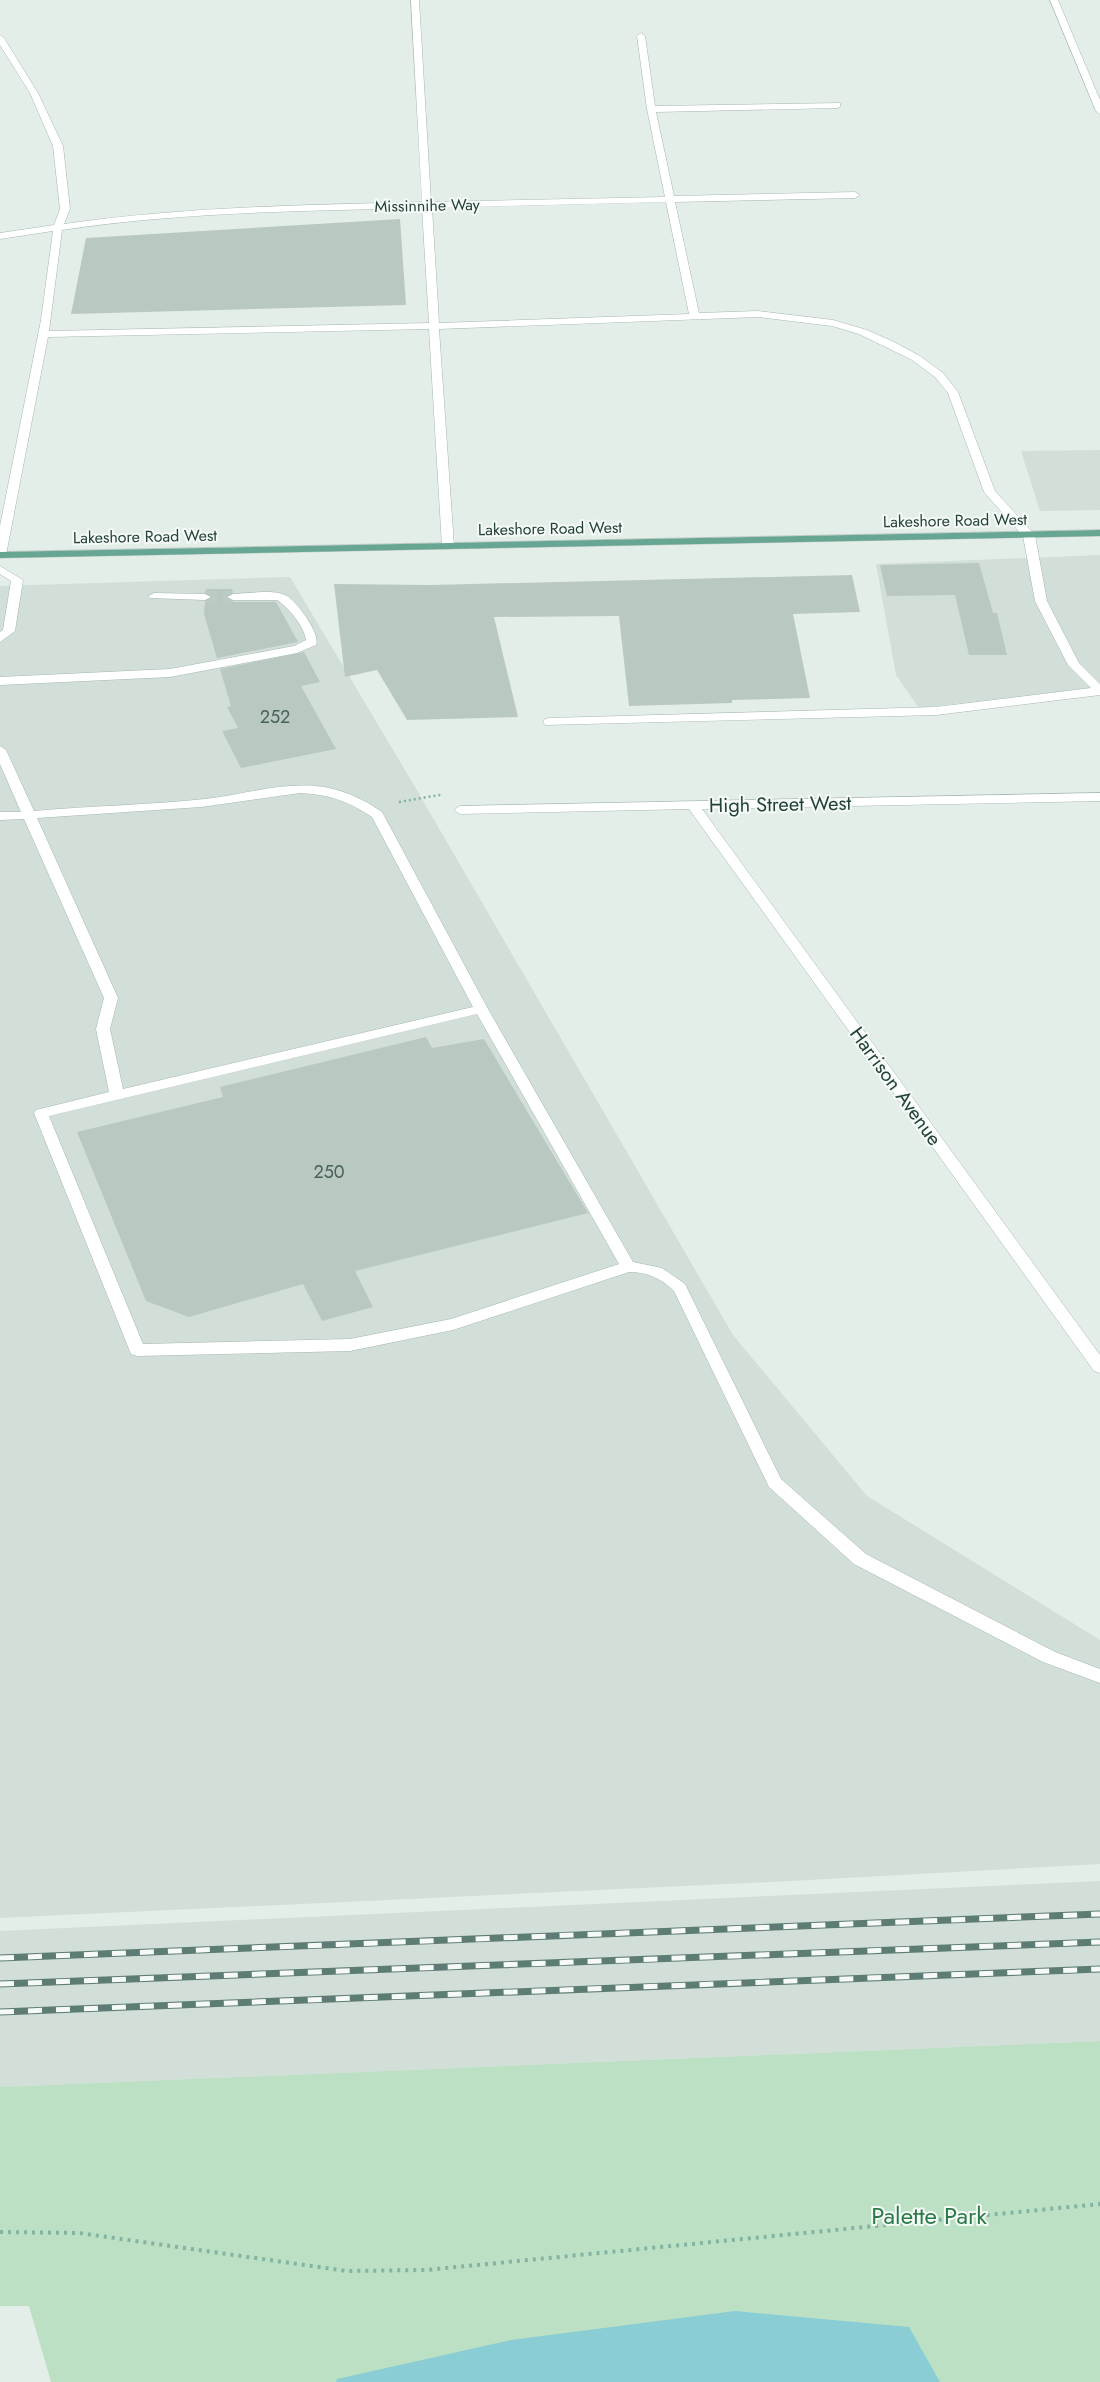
<svg xmlns="http://www.w3.org/2000/svg" width="1100" height="2382" viewBox="0 0 1100 2382" font-family="Jost,sans-serif">
  <style>
    .built { fill: #d2ded8 }
    .green { fill: #bce0c4 }
    .water { fill: #8acdd5 }
    .building { fill: #b9c9c2 }
    .lines { fill: none; stroke-linecap: round; stroke-linejoin: round }
    .minor-tunnel { stroke: #bdcbc5; stroke-width: 12; stroke-dasharray: 12 5.5; stroke-linecap: butt }
    .minor-casing { stroke: #a6b7b0; stroke-width: 1 }
    .major-casing { stroke: #c1cac7; stroke-width: 1 }
    .path-far1 { stroke: #83b3a2; stroke-width: 2.5; stroke-dasharray: 2 3; stroke-linecap: butt }
    .path { stroke: #83b3a2; stroke-width: 4; stroke-dasharray: 3 5; stroke-linecap: butt }
    .minor { fill: #fff; fill-rule: evenodd }
    .major { fill: #66a693; fill-rule: evenodd }
    .rail-casing { stroke: #5d7c73; stroke-width: 7 }
    .rail { stroke: #f5faf7; stroke-width: 5; stroke-dasharray: 14; stroke-linecap: butt }
    .labels { text-anchor: middle; stroke-width: 4; stroke-linejoin: round; paint-order: stroke }
    .far-street-label { font-size: 16px; fill: #224137; stroke: #f5faf7 }
    .number-label { font-size: 18px; fill: #48635a }
    .street-label { font-size: 20px; fill: #224137; stroke: #f5faf7 }
    .near-park-label { font-size: 24px; fill: #2a7a46; stroke: #f5faf7 }
  </style>
  <rect width="100%" height="100%" fill="#e4eee9"/>
  <path class="built" d="M1100,450V510L1040,511L1021,451Z
    M1100,555V687L919,708L896,675L876,564Z
    M290,577L411,780L733,1335L867,1496L1100,1640V1864L772,1882L0,1918V586Z
    M1100,1881V2041L0,2087V1931Z"/>
  <path class="green" d="M1100,2041V2382H51L29,2306H0V2087Z"/>
  <path class="water" d="M735,2311L909,2327L940,2382H336L337,2379L511,2340Z"/>
  <path class="building" d="M400,219L406,305L71,314L86,238Z
    M979,563L993,613H997L1007,655H969L955,595L887,596L880,565Z
    M852,575L860,612L793,614L810,698L732,700V703L629,706L619,616L494,617L518,717L407,720L377,670L345,677L334,584L431,585Z
    M206,589H232V592L225,598L233,602H276L298,642L217,658L204,614L205,602L213,598L206,592Z
    M304,652L320,682L301,686L336,749L241,768L222,731L238,728L227,707L231,706L220,669Z
    M426,1037L432,1048L484,1039L588,1213L355,1271L373,1307L322,1321L303,1284L189,1317L146,1301L77,1132L223,1097L220,1087Z"/>
  <g class="lines">
    <path class="minor-tunnel" d="M205,597H233"/>
    <defs>
      <path id="minor" d="M411,0H419L431,202L665,197L647,109L637,36L641,33L645,36L655,106L840,103V107L837,108L656,112L674,196L855,192L860,195L855,198L675,202L699,313L758,311L833,320L867,330L894,342L920,356L943,373L958,392L995,491L1035,535L1047,601L1079,663L1100,684V695L936,715L545,725L543,722L545,719L549,718L936,707L1091,688L1068,665L1035,601L1023,536L984,492L948,393L935,377L912,360L859,334L832,326L758,317L439,329L454,546L448,549L442,546L429,329L48,337L6,555L0,558V526L41,320L53,231L0,239V233L54,225L60,209L53,146L30,93L0,45V35L4,38L38,93L63,146L70,209L64,224C183,207 302,205 422,202ZM666,202L689,314L439,323L432,208ZM422,208L429,323L49,331L62,230C182,212 302,211 422,208Z
        M1050,0H1058L1100,100V114L1096,111Z
        M0,566L23,580L15,631L0,642V632L3,630L11,581L0,574Z
        M263,592C271,592 280,592 287,596C297,602 321,634 316,645L297,653L170,677L0,685V677L170,669L294,646L306,640C304,626 289,608 277,600H233L227,597L233,594Z
        M154,593L205,594L211,597L205,600L150,598L148,596Z
        M0,746L6,750L34,811C91,806 148,805 205,799C242,795 278,783 315,786C340,788 362,798 382,812L488,1009L633,1262L662,1268L685,1284L781,1479L866,1554L1055,1652L1100,1669V1683L1043,1662L854,1564L769,1487L674,1291C661,1278 647,1272 629,1272L453,1330L350,1351L137,1356L131,1354L34,1113L36,1110L109,1092L96,1029L104,998L24,819L0,820V812H21L0,764ZM300,793C327,794 349,801 372,817L473,1007L123,1089L110,1029L118,998L37,818L201,807ZM477,1014L619,1264L451,1319L350,1339L143,1344L49,1116Z
        M1100,793V801L702,809L1100,1355V1373L1094,1371L689,809L460,814L454,810L460,806Z"/>
      <path id="major" d="M1100,530V536L0,558V552Z"/>
    </defs>
    <use href="#minor" class="minor-casing"/>
    <use href="#major" class="major-casing"/>
    <path class="path-far1" d="M399,802L439,795L441,797"/>
    <path class="path" d="M0,2232L79,2233L347,2271L426,2270L1100,2204"/>
    <use href="#minor" class="minor"/>
    <use href="#major" class="major"/>
    <defs>
      <path id="rail" d="M0,1958L1100,1914
        M0,1984L1100,1942
        M0,2012L1100,1969"/>
    </defs>
    <use href="#rail" class="rail-casing"/>
    <use href="#rail" class="rail"/>
  </g>
  <g class="labels">
    <g class="far-street-label">
      <text transform="translate(427 205) rotate(-1)" y="6">Missinnihe Way</text>
      <text transform="translate(955 520) rotate(-1)" y="6">Lakeshore Road West</text>
      <text transform="translate(550 528) rotate(-1)" y="6">Lakeshore Road West</text>
      <text transform="translate(145 536) rotate(-1)" y="6">Lakeshore Road West</text>
    </g>
    <g class="number-label">
      <text x="275" y="723">252</text>
      <text x="329" y="1178">250</text>
    </g>
    <g class="street-label">
      <text transform="translate(780 804) rotate(-1)" y="7">High Street West</text>
      <text transform="translate(896 1086) rotate(54)" y="7">Harrison Avenue</text>
    </g>
    <g class="near-park-label">
      <text x="929" y="2224">Palette Park</text>
    </g>
  </g>
</svg>
